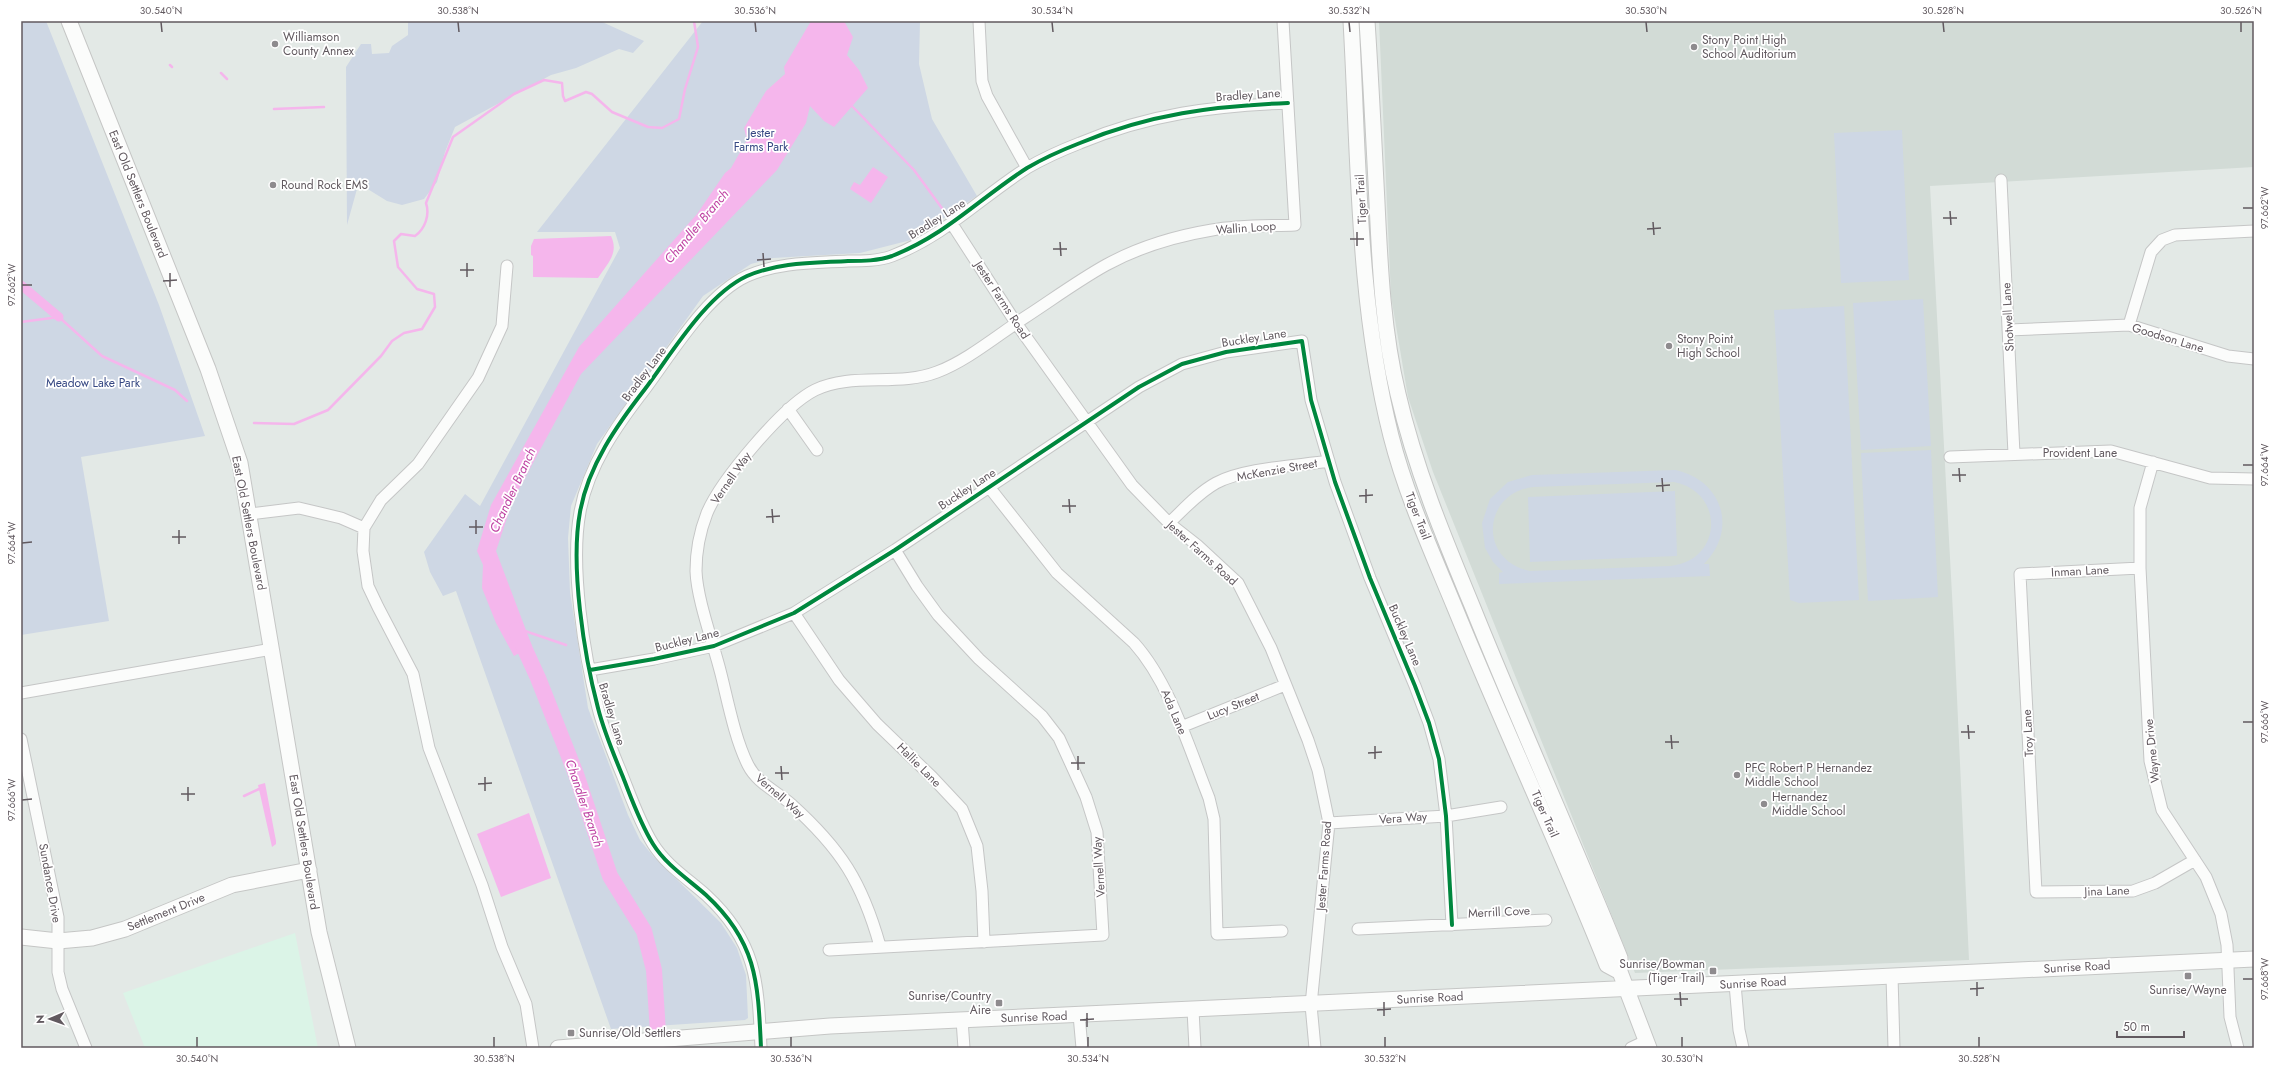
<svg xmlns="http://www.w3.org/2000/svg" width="2275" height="1069" viewBox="0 0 2275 1069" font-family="Jost,sans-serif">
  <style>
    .commercial { fill: #dbf4e7 }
    .education { fill: #d2dbd6 }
    .green { fill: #ced7e4; fill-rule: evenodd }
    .water { fill: #f5b6ec }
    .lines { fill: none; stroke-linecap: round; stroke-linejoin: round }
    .stream { stroke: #f5b6ec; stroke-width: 2.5 }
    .canal { stroke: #f5b6ec; stroke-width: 9 }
    .river { stroke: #f5b6ec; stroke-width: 16 }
    .street-casing { stroke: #c5c6c6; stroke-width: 13 }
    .secondary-casing { stroke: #c5c6c5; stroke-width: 17 }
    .street { stroke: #fbfcfb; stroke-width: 11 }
    .secondary { stroke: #fbfcfb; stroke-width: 15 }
    .cycleway-casing { stroke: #fff; stroke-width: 6 }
    .cycleway { stroke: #00873e; stroke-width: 4 }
    .ticks { fill: none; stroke: #61595f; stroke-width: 1.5 }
    .poi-dot { fill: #8e8b8e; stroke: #fff; stroke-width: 1.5 }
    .labels { text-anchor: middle; stroke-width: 3.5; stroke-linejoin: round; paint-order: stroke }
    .poi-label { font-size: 12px; fill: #61595f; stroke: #fff; text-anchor: start }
    .street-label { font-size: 12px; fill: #61595f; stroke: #fff }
    .park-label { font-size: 12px; fill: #364883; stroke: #fff }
    .water-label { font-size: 13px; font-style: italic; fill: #bf43a3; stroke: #fff }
    .neatline { fill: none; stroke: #61595f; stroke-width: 1.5 }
    .ticks-label { font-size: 10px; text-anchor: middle; fill: #61595f }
  </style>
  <rect width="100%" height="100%" fill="#e3e9e6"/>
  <path class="commercial" d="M295,933L318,1048H145L123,993Z"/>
  <path class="education" d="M1379,21H2254V167L1930,186L1954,632L1969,960L1635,973L1433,472L1408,397L1391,296Z"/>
  <path class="green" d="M21,21H46L159,305L205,436L81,457L109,621L21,635Z
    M408,21H600L644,41L633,53L619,49L576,68L551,75L455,127L445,152L437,182L424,199L402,205L387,201L366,188L357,189L347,225L346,67L361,44H371L372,54L389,53L392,46L408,35Z
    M703,21H920L919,64L932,119L977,196L911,240L860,253L773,258L751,264L703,296L597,444L571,506L568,538L570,592L588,708L628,815L640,840L653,856L721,923L737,948L746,975L748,1018L745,1020L611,1029L456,591L443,596L430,572L424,552L465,494L480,506L620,248L615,232H537Z
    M1902,130L1909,280L1841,283L1834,133Z
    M1923,299L1931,446L1861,450L1853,303Z
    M1844,306L1859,600L1799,603L1790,600L1774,310Z
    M1931,450L1938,597L1868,601L1861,453Z
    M1675,470C1723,480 1738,530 1704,564H1709L1710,576L1499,584V573L1503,572L1493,562L1485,548L1482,523L1490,499L1508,482L1532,475ZM1674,482C1725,492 1723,560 1671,566L1530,571C1479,561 1481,494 1533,487Z
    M1675,491L1677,556L1530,562L1528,497Z"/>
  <path class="water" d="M811,21H844L853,37L847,55L859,70L868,88L834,127L824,121L810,106L806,123L777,170L581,374L513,500L496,551L532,646L514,656L496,623L482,588L483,565L477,551L491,505L579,347L697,214L725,173L731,168L747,140L744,128L766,91L785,74L784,67Z
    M873,167L888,177L871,203L850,189L854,182L860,185Z
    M611,236C619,253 608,263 598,278L533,277V256L531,255V246L534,239Z
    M265,783L276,841V844L272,847L258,785Z
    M529,813L551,878L501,897L477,834Z"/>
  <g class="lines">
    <path class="stream" d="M170,65L172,67
      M221,73L227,79
      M851,105L914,170L944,211
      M274,109L324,107
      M21,322L59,317L102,356L175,390L187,401
      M254,423L294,424L328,410L381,356L392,341L404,333L422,329L435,307L434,294L417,289L398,267L394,241L401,234L415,236C425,229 430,215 426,203L453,137L514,94L544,80L562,83L563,96L565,101L586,92L592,94L612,112L648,127L662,128L679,119L685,89L698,47L694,21
      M525,631L566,645
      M244,796L259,789"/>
    <path class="canal" d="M21,285L59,317"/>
    <path class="river" d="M516,630L538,678L576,774L610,876L644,931L654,970L659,1048"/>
    <defs>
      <path id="street" d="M979,21L982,81L987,96L1027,168
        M2001,180L2014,454
        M952,224L1016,323L1132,485L1169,523L1197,545L1238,583L1271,648L1308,740L1318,770L1329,823L1311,1005L1315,1048
        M2129,325L2151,252L2162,240L2175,235L2254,231
        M2008,330L2129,325L2228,356L2254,359
        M788,409L817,450
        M1950,457L2111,451L2210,478L2254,479
        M2153,462L2140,508V568L2150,761L2162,810L2206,877L2221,914L2227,945L2230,1017L2238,1048
        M989,487L1057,573L1134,643C1170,683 1189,748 1209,798L1214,819L1217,934L1282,931
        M250,514L299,508L341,518L364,528L363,551L368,586L378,607L413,674L429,748L482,885L502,947L526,1004L533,1048
        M1169,523C1184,509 1198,493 1216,483C1244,468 1296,466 1329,461
        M364,528L381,500L418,464L478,378L502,326L507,266
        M2140,568L2020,574L2036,892L2133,891L2155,883L2195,860
        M794,613L839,680L877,724L932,777L962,809L977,846L982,891L984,942
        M590,670L654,659L714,646L794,613L895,550L1139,387L1182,364L1226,352L1302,341L1311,400L1335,482L1370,578L1415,686L1429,723L1439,759L1446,816L1452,925
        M21,693L272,649
        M1181,727L1285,685
        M21,739L58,917V972L62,989L86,1048
        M1329,823L1446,816L1501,807
        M1358,929L1546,920
        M880,946C862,882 841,849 791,804C776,791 757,783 748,765C735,739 728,702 721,674C714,645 697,600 696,571C696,551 700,531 707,513C721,480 783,406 815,390C852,372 898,387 937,372C967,361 999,334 1027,316C1053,299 1079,280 1106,265C1139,247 1176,236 1212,230C1239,225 1268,226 1295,225L1283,21
        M829,950L1103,935L1097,832L1086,797L1059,738L1042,716L979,659L938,615L917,586L895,550
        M1892,976L1894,1048
        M1735,984L1739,1030L1743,1048
        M1193,1010L1195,1048
        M1079,1015L1082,1048
        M962,1020L964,1048
        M761,1048C758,982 757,942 706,895C688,879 666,865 653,844C640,823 632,800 623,777C614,755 604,732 598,708C584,655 570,566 580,512C588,466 617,425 645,389C672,353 706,295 747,276C779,262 814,263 848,261C863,261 878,261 892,256C946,235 980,198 1027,168C1044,158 1062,150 1080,143C1149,114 1214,106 1288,103
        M1631,1048L1646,1041"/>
      <path id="secondary" d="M69,21L208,369L240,463L319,932L348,1048
        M1351,21C1359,159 1357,301 1391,436C1406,495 1432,552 1455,608C1504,728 1559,845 1607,965L1620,972
        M1367,21C1371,82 1374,143 1377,203C1380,267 1383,332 1398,394C1415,468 1444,538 1473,608C1520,725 1573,841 1620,958V972L1649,1048
        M21,937L58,941L92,938L125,929L232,885L309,870
        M558,1048L830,1026L2254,959"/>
    </defs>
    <use href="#street" class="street-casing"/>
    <use href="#secondary" class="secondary-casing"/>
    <use href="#street" class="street"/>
    <use href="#secondary" class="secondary"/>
    <defs>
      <path id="cycleway" d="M590,670L654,659L714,646L794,613L895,550L1139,387L1182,364L1226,352L1302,341L1311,400L1335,482L1370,578L1415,686L1429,723L1439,759L1446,816L1452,925
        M761,1048C758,982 757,942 706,895C688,879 666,865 653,844C640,823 632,800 623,777C614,755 604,732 598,708C584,655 570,566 580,512C588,466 617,425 645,389C672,353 706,295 747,276C779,262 814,263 848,261C863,261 878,261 892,256C946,235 980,198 1027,168C1044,158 1062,150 1080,143C1149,114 1214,106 1288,103"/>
    </defs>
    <use href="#cycleway" class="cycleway-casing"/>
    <use href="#cycleway" class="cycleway"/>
  </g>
  <path class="ticks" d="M161,22L162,32M458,22L459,32M755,22L756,32M1052,22L1053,32M1349,22L1350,32M1646,22L1647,32M1943,22L1944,32M2241,22V32M2243,208H2253M1950,211L1951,225M1943,218H1957M1653,222L1654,235M1647,229L1661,228M1357,232V246M1350,239H1364M1060,242L1061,256M1053,249H1067M763,253L764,267M757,260L771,259M467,263V277M460,270H474M170,273V287M163,281L177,280M22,285H32M2243,465H2253M1959,468L1960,482M1952,475H1966M1662,478L1663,492M1656,486L1670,485M1366,489V503M1359,496L1373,495M1069,499L1070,513M1062,506H1076M772,509L773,523M766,517L780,516M476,520V534M469,527H483M179,530V544M172,537H186M22,543L32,542M2243,722H2253M1968,725L1969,739M1961,732H1975M1671,735L1672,749M1665,742H1679M1375,746V759M1368,753L1382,752M1078,756V770M1071,763H1085M781,766L782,780M775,773H789M485,777V791M478,784L492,783M188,787V801M181,794H195M22,800L32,799M2243,979H2253M1977,982V996M1970,989L1984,988M1680,992L1681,1006M1674,999H1688M1384,1002V1016M1377,1010L1391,1009M1087,1013V1027M1080,1020L1094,1019M197,1037V1047M494,1037V1047M791,1037V1047M1088,1037V1047M1385,1037V1047M1682,1037V1047M1979,1037V1047"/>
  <g class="poi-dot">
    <circle cx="275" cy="44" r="4"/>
    <circle cx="1694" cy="47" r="4"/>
    <circle cx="273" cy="185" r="4"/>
    <circle cx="1669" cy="346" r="4"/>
    <circle cx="1737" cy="775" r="4"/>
    <circle cx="1764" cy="804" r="4"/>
    <rect x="1709" y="967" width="8" height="8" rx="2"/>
    <rect x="2184" y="972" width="8" height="8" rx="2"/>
    <rect x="995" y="999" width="8" height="8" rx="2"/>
    <rect x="567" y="1029" width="8" height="8" rx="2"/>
  </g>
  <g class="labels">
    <g class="poi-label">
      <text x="283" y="41">Williamson<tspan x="283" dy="14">County Annex</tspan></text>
      <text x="1702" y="44">Stony Point High<tspan x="1702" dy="14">School Auditorium</tspan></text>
      <text x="281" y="189">Round Rock EMS</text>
      <text x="1677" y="343">Stony Point<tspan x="1677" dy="14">High School</tspan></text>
      <text x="1745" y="772">PFC Robert P Hernandez<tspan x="1745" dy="14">Middle School</tspan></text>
      <text x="1772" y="801">Hernandez<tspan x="1772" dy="14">Middle School</tspan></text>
      <text x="1705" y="968" text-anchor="end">Sunrise/Bowman<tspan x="1705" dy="14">(Tiger Trail)</tspan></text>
      <text x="2188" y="994" text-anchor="middle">Sunrise/Wayne</text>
      <text x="991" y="1000" text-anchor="end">Sunrise/Country<tspan x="991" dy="14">Aire</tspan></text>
      <text x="579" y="1037">Sunrise/Old Settlers</text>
    </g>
    <g class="street-label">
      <text transform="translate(1248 95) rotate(-4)" y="4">Bradley Lane</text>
      <text transform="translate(138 194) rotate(68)" y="4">East Old Settlers Boulevard</text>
      <text transform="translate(1361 199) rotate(-93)" y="4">Tiger Trail</text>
      <text transform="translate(937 219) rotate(-32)" y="4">Bradley Lane</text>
      <text transform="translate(1246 228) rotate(-4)" y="4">Wallin Loop</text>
      <text transform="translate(1002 300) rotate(57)" y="4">Jester Farms Road</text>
      <text transform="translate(2008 317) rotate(-93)" y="4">Shotwell Lane</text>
      <text transform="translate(1254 338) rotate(-9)" y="4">Buckley Lane</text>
      <text transform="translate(2168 338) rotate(17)" y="4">Goodson Lane</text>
      <text transform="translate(644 374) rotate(-53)" y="4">Bradley Lane</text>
      <text x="2080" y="457">Provident Lane</text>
      <text transform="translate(1277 470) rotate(-10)" y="4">McKenzie Street</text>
      <text transform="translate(731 478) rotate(-55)" y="4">Vernell Way</text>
      <text transform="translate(967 489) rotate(-33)" y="4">Buckley Lane</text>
      <text transform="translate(1418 516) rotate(69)" y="4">Tiger Trail</text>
      <text transform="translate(249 523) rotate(79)" y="4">East Old Settlers Boulevard</text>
      <text transform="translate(1202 553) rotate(42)" y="4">Jester Farms Road</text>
      <text transform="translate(2080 571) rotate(-3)" y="4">Inman Lane</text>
      <text transform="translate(1405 635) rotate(67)" y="4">Buckley Lane</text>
      <text transform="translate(687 640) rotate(-14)" y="4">Buckley Lane</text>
      <text transform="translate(1233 706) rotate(-22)" y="4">Lucy Street</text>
      <text transform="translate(1174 712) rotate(67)" y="4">Ada Lane</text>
      <text transform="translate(612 714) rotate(73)" y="4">Bradley Lane</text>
      <text transform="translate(2028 733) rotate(-93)" y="4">Troy Lane</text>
      <text transform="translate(2152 751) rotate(-96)" y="4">Wayne Drive</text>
      <text transform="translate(919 765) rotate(45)" y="4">Hallie Lane</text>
      <text transform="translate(780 796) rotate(41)" y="4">Vernell Way</text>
      <text transform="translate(1545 814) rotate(66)" y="4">Tiger Trail</text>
      <text transform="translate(1403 818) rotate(-4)" y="4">Vera Way</text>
      <text transform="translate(304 842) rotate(81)" y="4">East Old Settlers Boulevard</text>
      <text transform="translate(1324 866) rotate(-86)" y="4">Jester Farms Road</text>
      <text transform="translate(1099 867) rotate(-94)" y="4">Vernell Way</text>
      <text transform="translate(50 883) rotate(80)" y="4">Sundance Drive</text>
      <text transform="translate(2107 891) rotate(-2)" y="4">Jina Lane</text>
      <text transform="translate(166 912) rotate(-22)" y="4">Settlement Drive</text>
      <text transform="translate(1499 912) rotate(-3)" y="4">Merrill Cove</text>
      <text transform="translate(2077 967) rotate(-3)" y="4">Sunrise Road</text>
      <text transform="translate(1753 983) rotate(-3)" y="4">Sunrise Road</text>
      <text transform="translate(1430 998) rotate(-3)" y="4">Sunrise Road</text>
      <text transform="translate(1034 1017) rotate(-2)" y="4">Sunrise Road</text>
    </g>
    <g class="park-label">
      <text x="761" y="137">Jester<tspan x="761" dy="14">Farms Park</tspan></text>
      <text x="93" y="387">Meadow Lake Park</text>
    </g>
    <g class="water-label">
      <text transform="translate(696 226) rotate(-50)" y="5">Chandler Branch</text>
      <text transform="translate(512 490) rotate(-65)" y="5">Chandler Branch</text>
      <text transform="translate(585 803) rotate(71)" y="5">Chandler Branch</text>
    </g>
  </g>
  <rect width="2275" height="1069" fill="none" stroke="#ffffff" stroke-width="44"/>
  <g transform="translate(50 1019) rotate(268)" stroke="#ffffff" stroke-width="3" paint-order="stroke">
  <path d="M0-3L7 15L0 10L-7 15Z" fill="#61595f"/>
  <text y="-6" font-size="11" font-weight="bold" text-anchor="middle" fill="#61595f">N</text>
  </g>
  <path d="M2117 1031v6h67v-6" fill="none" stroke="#61595f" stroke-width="2"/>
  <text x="2123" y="1031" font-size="12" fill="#61595f" stroke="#ffffff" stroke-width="3" paint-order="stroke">50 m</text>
  <rect x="22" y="22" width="2231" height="1025" class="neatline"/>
  <g class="ticks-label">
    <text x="161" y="14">30.540°N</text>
    <text x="458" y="14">30.538°N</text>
    <text x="755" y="14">30.536°N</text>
    <text x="1052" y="14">30.534°N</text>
    <text x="1349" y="14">30.532°N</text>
    <text x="1646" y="14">30.530°N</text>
    <text x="1943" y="14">30.528°N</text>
    <text x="2241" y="14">30.526°N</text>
    <text transform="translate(2264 208) rotate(-90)" y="4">97.662°W</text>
    <text transform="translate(11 285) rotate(-90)" y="4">97.662°W</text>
    <text transform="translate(2264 465) rotate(-90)" y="4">97.664°W</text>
    <text transform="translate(11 543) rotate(-90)" y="4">97.664°W</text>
    <text transform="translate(2264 722) rotate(-90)" y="4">97.666°W</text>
    <text transform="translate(11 800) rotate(-90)" y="4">97.666°W</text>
    <text transform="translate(2264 979) rotate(-90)" y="4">97.668°W</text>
    <text x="197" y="1062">30.540°N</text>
    <text x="494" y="1062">30.538°N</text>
    <text x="791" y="1062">30.536°N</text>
    <text x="1088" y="1062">30.534°N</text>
    <text x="1385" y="1062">30.532°N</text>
    <text x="1682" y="1062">30.530°N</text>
    <text x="1979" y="1062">30.528°N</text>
  </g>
</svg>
